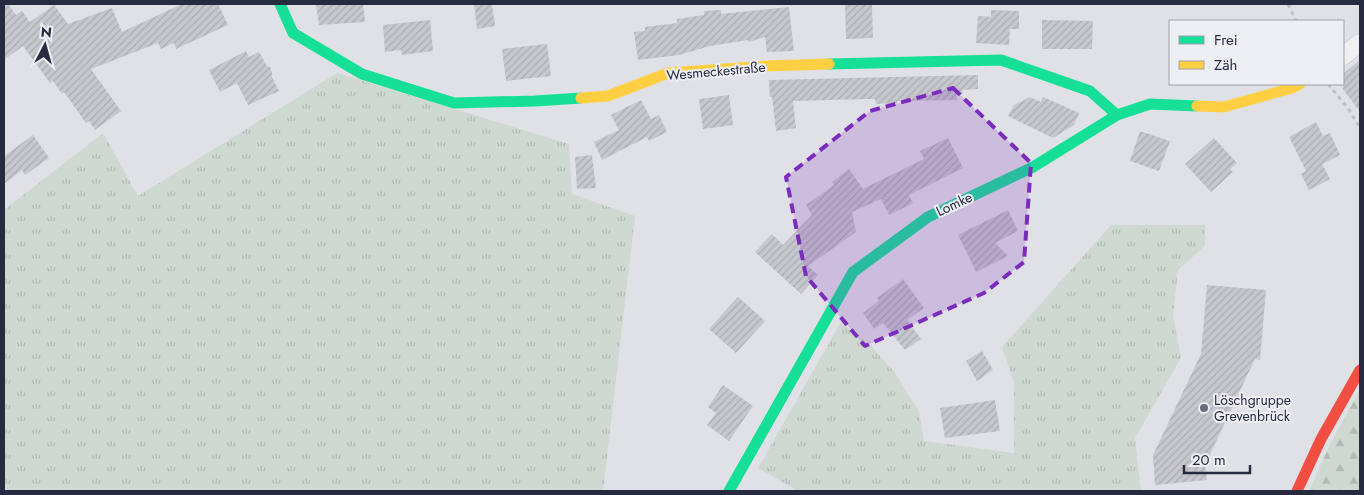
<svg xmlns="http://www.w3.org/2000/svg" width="1364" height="495" viewBox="0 0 1364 495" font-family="Jost,sans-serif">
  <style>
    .grass { fill: url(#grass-tufts) }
    .forest { fill: url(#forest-firs) }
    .building { fill: url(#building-hatch) }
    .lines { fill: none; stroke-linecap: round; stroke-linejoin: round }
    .street-casing { stroke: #bdbec3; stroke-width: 19 }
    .path { stroke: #bfc0c6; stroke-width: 3; stroke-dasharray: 4 4; stroke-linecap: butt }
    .street { stroke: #f0f0f2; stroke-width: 18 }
    .fast { stroke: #16e098; stroke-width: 11 }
    .slow { stroke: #ffcf43; stroke-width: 11 }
    .jam { stroke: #f24e42; stroke-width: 11 }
    .marked { fill: #7b2cbf; fill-opacity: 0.2; stroke: #7b2cbf; stroke-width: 4; stroke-dasharray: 10 6; stroke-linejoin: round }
    .poi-dot { fill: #686b79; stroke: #edeff5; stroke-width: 2 }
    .labels { text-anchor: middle; stroke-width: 4; stroke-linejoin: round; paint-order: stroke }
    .street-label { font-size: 14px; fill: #272b3f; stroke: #edeff5 }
    .poi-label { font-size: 14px; fill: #272b3f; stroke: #edeff5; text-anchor: start }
  </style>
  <defs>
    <pattern id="grass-tufts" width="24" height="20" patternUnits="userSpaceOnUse" patternTransform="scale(1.25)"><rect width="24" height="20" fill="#ced9d1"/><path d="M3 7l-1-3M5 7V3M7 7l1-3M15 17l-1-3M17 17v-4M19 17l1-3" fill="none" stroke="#b1bab4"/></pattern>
    <pattern id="forest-firs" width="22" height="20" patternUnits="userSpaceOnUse" patternTransform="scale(1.25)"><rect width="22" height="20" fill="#ced9d1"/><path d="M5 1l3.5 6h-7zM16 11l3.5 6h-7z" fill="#b1bab4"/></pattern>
    <pattern id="building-hatch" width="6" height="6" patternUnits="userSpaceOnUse" patternTransform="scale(1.25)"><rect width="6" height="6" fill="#c7c8ce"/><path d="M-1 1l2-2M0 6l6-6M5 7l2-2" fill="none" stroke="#abacb2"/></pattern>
  </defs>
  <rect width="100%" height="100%" fill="#e0e1e6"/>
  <path class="grass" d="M337,73L569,144L572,194L635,216L603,491H4V210L103,133L138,196Z
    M1111,225H1205V246L1178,270L1173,315L1181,358L1135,438L1141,491H798L758,468L841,322L872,347L896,374L919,412L924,441L1014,453V383L1002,347Z"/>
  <path class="forest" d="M1360,390V491H1309L1330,444Z"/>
  <path class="building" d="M4,4H8L16,15L22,11L30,22L54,5L68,24L112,8L122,32L182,4H218L228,25L176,49L174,43L161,49L158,43L91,69L121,111L95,130L89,121L86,123L64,92L62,94L53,81L50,83L23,46L4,60Z
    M316,4H363L365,22L319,25Z
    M474,4H492L495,26L477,29Z
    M845,4H872L873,38L846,39Z
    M789,7L794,51L767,52L765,37L749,42L748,40L710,46L679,55L638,60L634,32L645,31V27L677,23V19L704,15V11L721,10V14Z
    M991,10L1019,11V29H1010L1009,45L976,43L978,16L991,17Z
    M430,20L433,51L402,55L401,50L385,52L383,25Z
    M1042,20L1093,21L1092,49H1042Z
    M547,44L551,76L506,81L502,49Z
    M246,51L249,57L259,52L267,66L270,67L272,73V77L279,91L248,105L237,83L220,92L209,70Z
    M1360,60V112L1343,89V74Z
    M978,75V89L962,90L963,94L957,95V100L897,101V103L876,104L875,99H867L793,101L796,128L776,131L772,97H770L769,80Z
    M729,95L733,125L703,129L699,99Z
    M1030,97L1041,102L1043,97L1079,113L1074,125L1053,138L1008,116L1014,105Z
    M641,100L651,119L659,115L667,132L649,141L647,137L602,160L594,142L619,130L611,115Z
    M1316,122L1323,136L1330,133L1340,155L1322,164L1330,179L1309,190L1301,174L1306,171L1289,137Z
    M1140,131L1170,141L1159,171L1130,161Z
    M33,135L49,158L25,175L22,170L4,184V156Z
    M948,138L963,168L909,195L913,203L889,215L881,199L852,212L856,232L808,266L818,275L801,294L755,252L772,234L783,245L812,215L806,205L834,185L832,182L849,169L863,189L924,159L920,151Z
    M1214,138L1237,163L1230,169L1233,172L1211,192L1185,164Z
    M592,155L596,188L577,189L575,157Z
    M1008,210L1018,231L995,243L1008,256L976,272L958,235Z
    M903,279L924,308L907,320L921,339L905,350L883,323L874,329L863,313L879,301L877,298Z
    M1207,285L1266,290L1260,360L1255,359L1205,465L1207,480L1155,485L1153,455L1201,354Z
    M738,297L765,321L736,353L709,329Z
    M982,351L993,370L977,381L966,361Z
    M723,385L753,406L729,441L707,425L716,413L708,407Z
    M995,400L1000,431L945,438L940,408Z"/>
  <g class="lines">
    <defs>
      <path id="street" d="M1343,56L1360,43"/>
    </defs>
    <use href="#street" class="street-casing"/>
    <path class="path" d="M1288,4L1296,21
      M1328,84L1348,108L1360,128"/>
    <use href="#street" class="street"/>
    <path class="fast" d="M280,4L293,33L362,74L454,103L535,101L581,98
      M829,64L1001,60L1090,91L1117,115
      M729,491L853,272L928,217L1033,167L1117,115L1150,104L1197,106"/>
    <path class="slow" d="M581,98L608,96L668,73L766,66L829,64
      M1197,106L1224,107L1292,88L1300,84"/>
    <path class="jam" d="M1297,491L1321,439L1360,370"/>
  </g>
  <path class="marked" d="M953,88L1031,163L1024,262L984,293L865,346L806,276L786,177L870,111Z"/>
  <circle class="poi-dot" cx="1204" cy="408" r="5"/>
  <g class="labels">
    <g class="street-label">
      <text transform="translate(716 71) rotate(-5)" y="5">Wesmeckestraße</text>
      <text transform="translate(954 204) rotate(-25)" y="5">Lomke</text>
    </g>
    <g class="poi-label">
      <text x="1214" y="405">Löschgruppe<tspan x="1214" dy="16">Grevenbrück</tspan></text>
    </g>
  </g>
  <rect width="1364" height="495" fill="none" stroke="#272b3f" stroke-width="10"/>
  <rect x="1169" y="20" width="175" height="65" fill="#edeff5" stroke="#9ea1ac"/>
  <rect x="1179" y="36" width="25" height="8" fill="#16e098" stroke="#9ea1ac"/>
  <text x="1214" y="45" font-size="15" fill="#272b3f">Frei</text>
  <rect x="1179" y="61" width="25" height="8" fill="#ffcf43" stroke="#9ea1ac"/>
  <text x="1214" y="70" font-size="15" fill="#272b3f">Zäh</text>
  <g transform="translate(45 45) rotate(6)" stroke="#edeff5" stroke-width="4" paint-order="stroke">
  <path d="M0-4L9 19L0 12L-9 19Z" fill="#272b3f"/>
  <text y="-8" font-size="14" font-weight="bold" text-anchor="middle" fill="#272b3f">N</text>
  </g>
  <path d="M1184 465v8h66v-8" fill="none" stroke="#272b3f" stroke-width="2.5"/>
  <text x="1192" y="465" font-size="15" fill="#272b3f" stroke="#edeff5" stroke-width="4" paint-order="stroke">20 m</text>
</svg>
